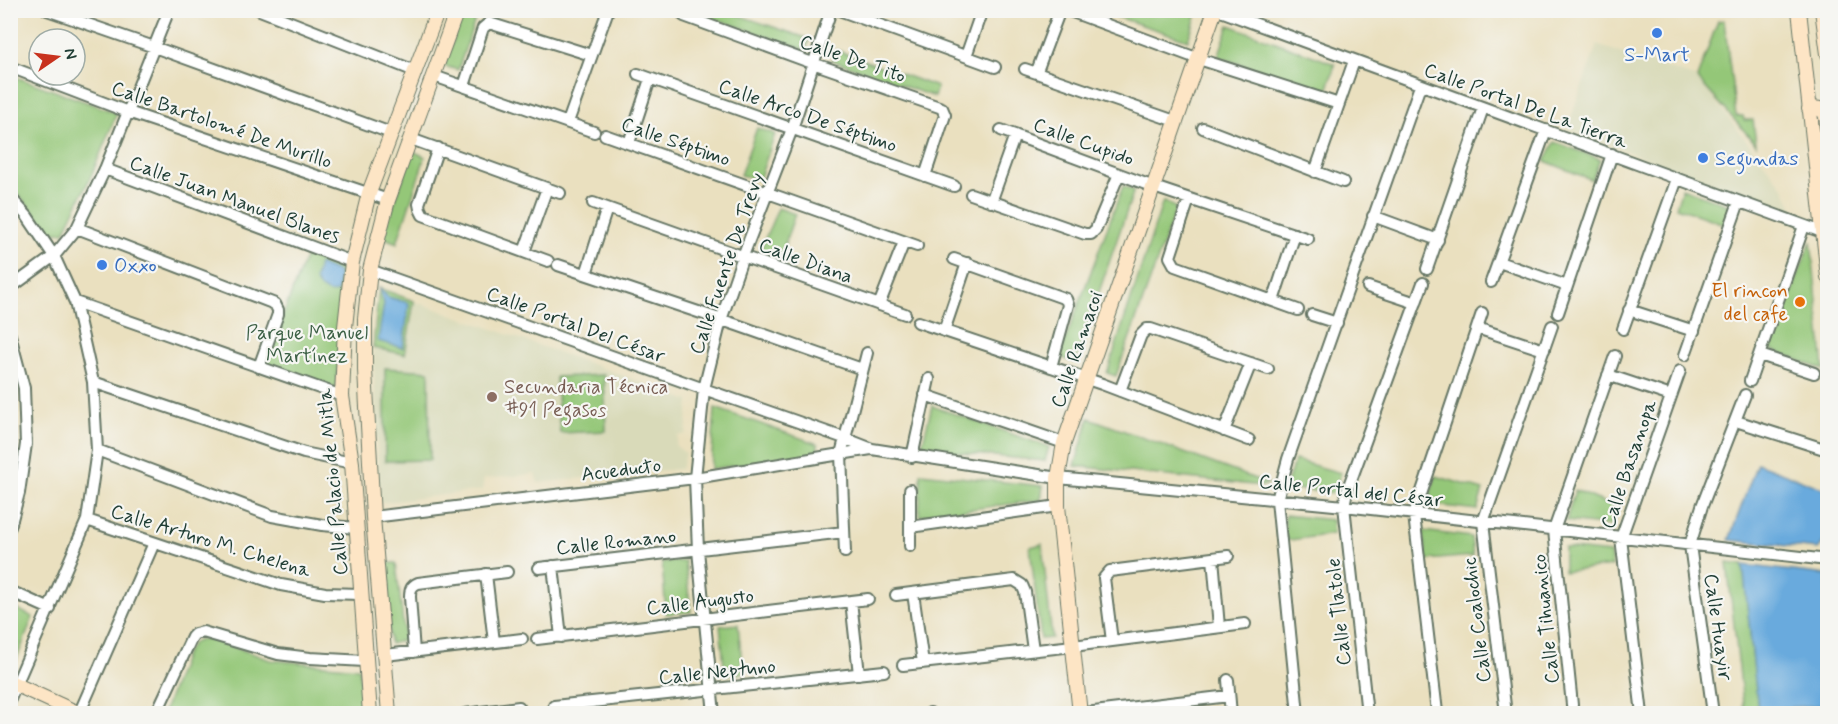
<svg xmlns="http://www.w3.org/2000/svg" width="1838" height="724" viewBox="0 0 1838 724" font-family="Mynerve,sans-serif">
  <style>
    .built { fill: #d9dab9 }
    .green { fill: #94c778; stroke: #5a8256; stroke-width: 1.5 }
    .water { fill: #69aadd; stroke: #447488; stroke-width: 1.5 }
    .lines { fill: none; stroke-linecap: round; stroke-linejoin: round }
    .street-casing { stroke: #667665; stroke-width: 14 }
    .secondary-casing { stroke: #667665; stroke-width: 16 }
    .street { stroke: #fff; stroke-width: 10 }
    .secondary { stroke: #fde5c5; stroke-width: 14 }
    .shop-dot { fill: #3f7fe0; stroke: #f6f6f2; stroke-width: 2 }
    .food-dot { fill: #e8710a; stroke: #f6f6f2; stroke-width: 2 }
    .education-dot { fill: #8d6e63; stroke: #f6f6f2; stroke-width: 2 }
    .labels { text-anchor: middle; stroke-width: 4.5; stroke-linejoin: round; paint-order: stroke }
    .shop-label { font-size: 20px; fill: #366cbe; stroke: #f6f6f2; text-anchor: start }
    .street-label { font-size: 20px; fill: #1f3d34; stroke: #f6f6f2 }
    .food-label { font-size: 20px; fill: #c56008; stroke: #f6f6f2; text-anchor: end }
    .park-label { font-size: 20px; fill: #3c6045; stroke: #f6f6f2 }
    .education-label { font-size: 20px; fill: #785e54; stroke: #f6f6f2; text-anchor: start }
  </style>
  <rect width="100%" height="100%" fill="#f6f6f2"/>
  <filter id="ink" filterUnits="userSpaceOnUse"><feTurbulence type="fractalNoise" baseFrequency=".0167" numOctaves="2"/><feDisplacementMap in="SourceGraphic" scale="12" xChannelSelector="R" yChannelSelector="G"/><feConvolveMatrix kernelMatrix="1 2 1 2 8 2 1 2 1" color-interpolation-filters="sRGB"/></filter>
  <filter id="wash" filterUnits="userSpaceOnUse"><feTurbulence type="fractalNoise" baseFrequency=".008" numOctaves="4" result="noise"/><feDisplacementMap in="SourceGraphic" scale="24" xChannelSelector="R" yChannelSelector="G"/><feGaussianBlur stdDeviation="1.35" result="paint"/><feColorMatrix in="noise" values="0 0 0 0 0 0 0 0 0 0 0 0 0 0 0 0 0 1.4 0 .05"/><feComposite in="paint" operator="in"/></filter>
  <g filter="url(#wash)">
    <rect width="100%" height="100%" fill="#eae0bf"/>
    <path class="built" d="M1597,45L1697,78L1784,188L1797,217L1567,128Z
      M414,301L608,370L689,401L686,434L678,436L676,446L685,453L681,469L611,475L538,483L535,474L484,479L482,490L380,503L373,348L405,354Z"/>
    <path class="green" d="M463,11H478L458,70L444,66Z
      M705,11H726L809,39L806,50L707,16Z
      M1197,11H1198L1188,40L1099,11Z
      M1724,20L1736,116H1743L1744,120H1753L1756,144L1697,78L1718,21Z
      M1229,25L1335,64L1327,92L1218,57Z
      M836,50L937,87L934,97L832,60Z
      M10,75L117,113L92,174L64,232L50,233L11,185Z
      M757,128L775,134L759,180L740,175Z
      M1555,142L1600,159L1592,180L1545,161Z
      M413,151L425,157L397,243L382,237Z
      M1123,186L1134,190L1075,362L1059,357Z
      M1682,188L1730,206L1724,224L1676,207Z
      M1163,201L1176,208L1116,376L1107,373Z
      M778,208L795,214L779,261L759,253Z
      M1811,241L1824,370L1770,349Z
      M307,253L346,269L336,389L264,364Z
      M379,288L414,301L405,354L373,348Z
      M385,368L429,371L430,460L385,461Z
      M604,375L606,431L560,433L556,377Z
      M932,406L1049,447L1045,461L921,449Z
      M715,408L818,444L817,454L711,469Z
      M1089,418L1269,484L1262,486L1075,466Z
      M1295,460L1341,473L1334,493L1285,488Z
      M921,473L1043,486L1041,500L919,516Z
      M1436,476L1483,490L1477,510L1427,504Z
      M1575,490L1619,509L1612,526L1566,521Z
      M1285,515L1332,520L1333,534L1284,541Z
      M1423,531L1471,537L1473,556L1427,560Z
      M1042,544L1052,638L1041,639L1030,547Z
      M1564,548L1610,553L1612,566L1564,572Z
      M685,561L691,612L666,614L662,562Z
      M385,563H396L405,640L390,644Z
      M1727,563L1743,565L1758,710L1744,712Z
      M11,606L33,617L12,671H10Z
      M738,624L743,673L725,675L720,626Z
      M202,639H213L270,660L359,668L363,713L163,714L186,652L193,643Z"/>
    <path class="water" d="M319,264L339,273L338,292L329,293L319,287L315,280Z
      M379,288L388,297L409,303L403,348L378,341L384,303Z
      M1757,463L1827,490V538L1818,549L1729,540Z
      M1743,565L1827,575V705L1758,710Z"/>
  </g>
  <g filter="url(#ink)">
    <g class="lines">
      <defs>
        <path id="street" d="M47,10L154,47L391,133
          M260,10L415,71
          M839,10L995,67
          M1067,10L1199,59L1339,104
          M1218,10L1822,232
          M684,16L804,60L942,108L945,115L925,176
          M966,56L982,10
          M10,67L128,112L388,200
          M1025,69L1175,121
          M1037,71L1060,10
          M638,74L954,186
          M434,76L594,132
          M464,86L483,28L489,23L591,55
          M568,122L608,10
          M1203,128L1343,182
          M1001,130L1154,187L1308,239
          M605,135L917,246
          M411,139L560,193
          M629,143L650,79
          M438,148L419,204L420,209L423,215L548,261
          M105,169L352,262
          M1315,172L1354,61
          M971,194L1085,234H1091L1096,229L1119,174
          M10,197L27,216L54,256L75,302L93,382L97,450L87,520L10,699
          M1189,199L1170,257L1175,266L1298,310
          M991,202L1015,135
          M593,203L905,314
          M1373,216L1438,240
          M77,228L275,304L278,310V314L259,367
          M524,252L547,188
          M954,259L1066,299L1068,305L1051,367
          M1499,262L1567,286
          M558,265L737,325L862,369
          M1427,269L1483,108
          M370,270L704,389L844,438L872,449L1058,478L1344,506L1828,560
          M586,274L607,208
          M1491,282L1546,130
          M1368,287L1416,303
          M10,288L54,256L77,228L105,169L169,10
          M1273,301L1295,234
          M75,302L342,396
          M879,305L904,242
          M1629,310L1694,331
          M1558,313L1612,154
          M1312,315L1337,323
          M918,322L1102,384L1249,440
          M1477,328L1544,350
          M1623,329L1677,179
          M944,331L967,263
          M10,335L24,388L26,444L19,493L10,527
          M1685,355L1739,202
          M1760,355L1814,373
          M1608,375L1671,396
          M1750,381L1804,226
          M93,382L304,453L352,463
          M1120,391L1141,335L1147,329H1151L1268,369
          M925,395L1064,443
          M1736,421L1821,448
          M1224,431L1251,363
          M97,450L272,516L322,525L356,528
          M912,457L929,379
          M373,517L695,478L871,449
          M87,520L281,585L325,593L360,594
          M910,527L1058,506
          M910,546V490
          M845,552L841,454L867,353
          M1213,558L1219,627
          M553,566L561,637
          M539,568L844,532
          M486,574L494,642
          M10,591L50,609
          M913,593L923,663
          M896,595L1014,580L1022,585L1025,592L1033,650
          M851,601L859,674
          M537,639L868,599
          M1112,641L1104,578L1110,571L1228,556
          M414,652L410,597C410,590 411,586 418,583L507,572
          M385,655L522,639
          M903,665L1073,646L1245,624
          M1228,680L1231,714
          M1572,705L1554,530L1615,356
          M554,706L884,671
          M1437,712L1414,515L1482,313
          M930,713V714
          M79,714L154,543
          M156,714L192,637L195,634L203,632L278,654L310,658L365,661
          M465,714L519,707
          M714,714L698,550L695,478L704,389L721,320L743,256L792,129L831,10
          M1077,714L1229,696
          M1298,714L1277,500L1288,459L1308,402L1420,86
          M1367,714L1344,506L1347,491L1423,283
          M1506,714L1483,522L1552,326
          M1642,714L1621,538L1680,371
          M1713,714L1690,545L1702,506L1745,395"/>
        <path id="secondary" d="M1799,10L1828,277
          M1822,10L1828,54
          M1809,109C1829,105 1826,119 1828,134
          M10,682L80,714
          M370,714L352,463L342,396L345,327L352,262L369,193L438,10
          M389,714L373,517L365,370V319L370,270L388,200L457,10
          M1080,714L1058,506V478L1064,443L1215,10"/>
      </defs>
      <use href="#street" class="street-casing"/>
      <use href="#secondary" class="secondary-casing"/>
      <use href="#street" class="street"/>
      <use href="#secondary" class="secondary"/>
    </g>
  </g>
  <g class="shop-dot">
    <circle cx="1657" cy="33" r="6"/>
    <circle cx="1703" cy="158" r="6"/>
    <circle cx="102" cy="265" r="6"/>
  </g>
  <circle class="food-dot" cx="1800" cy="302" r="6"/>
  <circle class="education-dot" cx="492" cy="397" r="6"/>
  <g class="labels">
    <g class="shop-label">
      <text x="1657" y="61" text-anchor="middle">S-Mart</text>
      <text x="1715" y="165">Segundas</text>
      <text x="114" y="272">Oxxo</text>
    </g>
    <g class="street-label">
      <text transform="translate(853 58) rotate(19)" y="7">Calle De Tito</text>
      <text transform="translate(1526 105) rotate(20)" y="7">Calle Portal De La Tierra</text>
      <text transform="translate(808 115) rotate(19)" y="7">Calle Arco De Séptimo</text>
      <text transform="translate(222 124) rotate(19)" y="7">Calle Bartolomé De Murillo</text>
      <text transform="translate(676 141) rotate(19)" y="7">Calle Séptimo</text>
      <text transform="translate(1084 141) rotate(20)" y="7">Calle Cupido</text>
      <text transform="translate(235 199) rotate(20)" y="7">Calle Juan Manuel Blanes</text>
      <text transform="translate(806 260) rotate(20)" y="7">Calle Diana</text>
      <text transform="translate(726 263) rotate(-71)" y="7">Calle Fuente De Trevy</text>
      <text transform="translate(576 324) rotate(20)" y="7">Calle Portal Del César</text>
      <text transform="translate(1076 349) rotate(-71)" y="7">Calle Ramacoi</text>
      <text transform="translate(1628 464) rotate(-71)" y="7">Calle Basanopa</text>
      <text transform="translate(621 469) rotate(-7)" y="7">Acueducto</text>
      <text transform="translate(332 482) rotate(-95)" y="7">Calle Palacio de Mitla</text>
      <text transform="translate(1351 490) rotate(6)" y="7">Calle Portal del César</text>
      <text transform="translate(211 540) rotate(17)" y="7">Calle Arturo M. Chelena</text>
      <text transform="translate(616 541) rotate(-6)" y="7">Calle Romano</text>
      <text transform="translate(700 601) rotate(-7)" y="7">Calle Augusto</text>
      <text transform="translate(1338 612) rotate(-96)" y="7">Calle Tlatole</text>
      <text transform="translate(1545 619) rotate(-96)" y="7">Calle Tihuanico</text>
      <text transform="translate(1476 620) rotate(-97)" y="7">Calle Coalochic</text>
      <text transform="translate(1719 627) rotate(82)" y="7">Calle Huayir</text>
      <text transform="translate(717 671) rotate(-6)" y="7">Calle Neptuno</text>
    </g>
    <g class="food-label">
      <text x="1788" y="297">El rincon<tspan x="1788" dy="23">del cafe</tspan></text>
    </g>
    <g class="park-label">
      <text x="307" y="339">Parque Manuel<tspan x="307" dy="23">Martínez</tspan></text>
    </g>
    <g class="education-label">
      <text x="504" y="393">Secundaria Técnica<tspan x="504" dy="23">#91 Pegasos</tspan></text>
    </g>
  </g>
  <rect width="1838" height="724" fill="none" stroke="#f6f6f2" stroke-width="36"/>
  <g transform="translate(57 57) rotate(76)"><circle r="28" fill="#f6f6f2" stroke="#a0aca6" stroke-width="1.5"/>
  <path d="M0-4.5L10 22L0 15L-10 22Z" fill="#c8321e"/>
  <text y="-9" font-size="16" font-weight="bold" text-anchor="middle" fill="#1f3d34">N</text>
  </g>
</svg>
